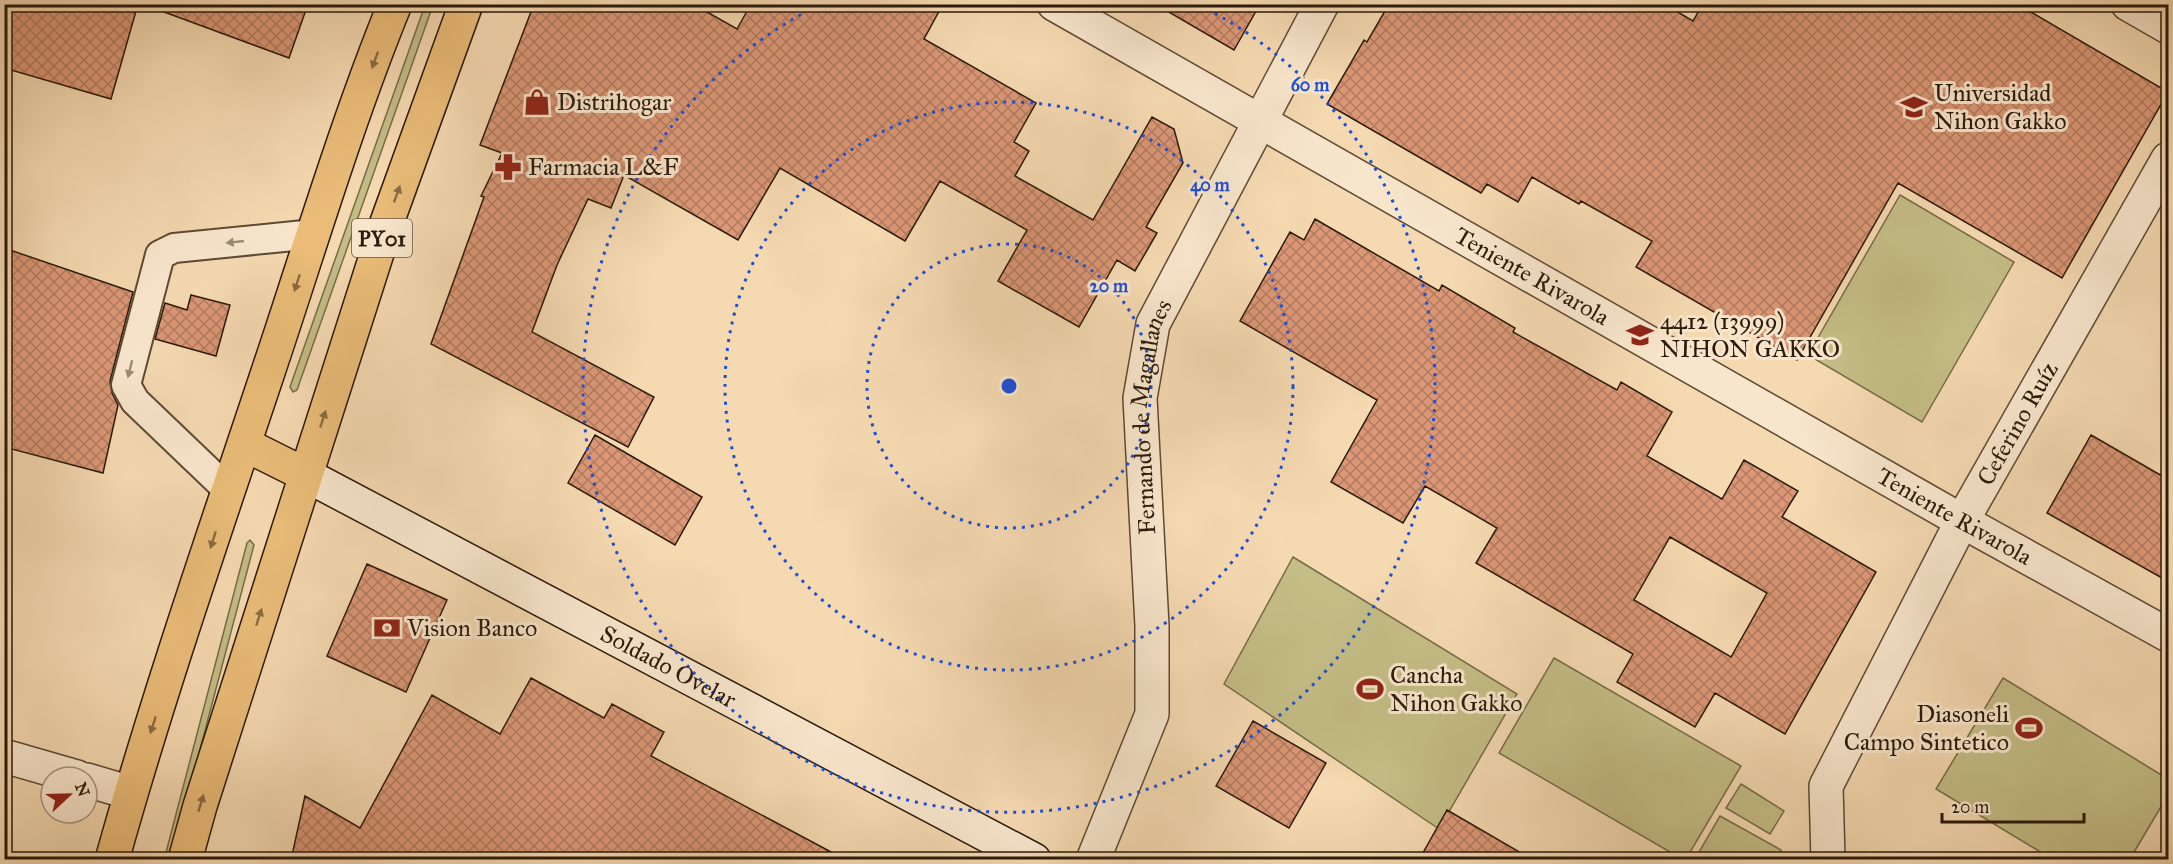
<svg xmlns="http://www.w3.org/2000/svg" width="2173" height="864" viewBox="0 0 2173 864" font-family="'IM FELL Great Primer',serif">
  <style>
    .green { fill: #c4bd86; stroke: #786c48; stroke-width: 1.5 }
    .building { fill: url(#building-cross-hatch); stroke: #2b1a0b; stroke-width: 1.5; fill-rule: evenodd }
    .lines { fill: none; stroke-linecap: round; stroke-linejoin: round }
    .service-casing { stroke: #5e4a34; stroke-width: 32 }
    .minor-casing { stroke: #5e4a34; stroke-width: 36 }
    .secondary-casing { stroke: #2b1a0b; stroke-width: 36 }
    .trunk-casing { stroke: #2b1a0b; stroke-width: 36 }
    .service { stroke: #f8e6cc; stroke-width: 28 }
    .minor { stroke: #f8e6cc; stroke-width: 33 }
    .secondary { stroke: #f8e6cc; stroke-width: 33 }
    .trunk { stroke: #eabc78; stroke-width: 33 }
    .oneway { fill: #8a6b42 }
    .oneway2 { fill: #9c8a75 }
    .ring { fill: none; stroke: #1d4ed8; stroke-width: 3; stroke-dasharray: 3 6 }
    .labels { text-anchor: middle; stroke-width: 6; stroke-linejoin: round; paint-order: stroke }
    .shield { fill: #f8e6cc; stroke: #685745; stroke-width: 1.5 }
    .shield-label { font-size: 22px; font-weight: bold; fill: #2b1a0b }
    .poi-label { font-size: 24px; fill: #2b1a0b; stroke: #f8e6cc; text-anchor: start }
    .street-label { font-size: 24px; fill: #2b1a0b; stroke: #f8e6cc }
    .centre { fill: #1d4ed8; stroke: #f8e6cc; stroke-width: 3 }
    .ring-label { font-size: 18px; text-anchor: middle; font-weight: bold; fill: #1d4ed8; stroke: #f8e6cc; stroke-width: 6; stroke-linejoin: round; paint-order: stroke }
  </style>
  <defs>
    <pattern id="building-cross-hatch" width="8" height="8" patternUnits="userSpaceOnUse" patternTransform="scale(1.5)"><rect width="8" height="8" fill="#db9776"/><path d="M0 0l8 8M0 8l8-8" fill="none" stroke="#b27a5f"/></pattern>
  </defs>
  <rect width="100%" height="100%" fill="#f5d9b1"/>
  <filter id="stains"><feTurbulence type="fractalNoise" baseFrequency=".00333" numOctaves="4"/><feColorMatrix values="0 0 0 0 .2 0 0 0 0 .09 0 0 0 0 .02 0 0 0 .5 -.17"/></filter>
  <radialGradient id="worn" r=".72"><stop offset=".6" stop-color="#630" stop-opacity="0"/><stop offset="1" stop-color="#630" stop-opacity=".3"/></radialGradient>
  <path class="green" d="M425,5H433L297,390L293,392L290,387Z
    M1900,195L2014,262L1922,422L1808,355Z
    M250,540L254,545L171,859L164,860L247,543Z
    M1293,557L1517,694L1439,829L1224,684Z
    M1554,658L1741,766L1686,859H1682L1499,753Z
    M2003,678L2168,779V795L2130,859H2052L1936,789Z
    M1741,784L1784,811L1770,834L1726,808Z
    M1720,816L1781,850L1776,859H1695Z"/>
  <path class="building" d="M4,4H138L111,99L4,68Z
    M157,4H308L289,58L156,9Z
    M534,4H693L737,29L751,4H943L924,39L1036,103L1014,142L1029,151L1015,176L1093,220L1152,117L1174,129L1183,163L1146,227L1157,233L1135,271L1117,260L1079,327L998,281L1027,230L940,181L905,241L780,168L738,240L624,175L611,208L588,199L557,265L532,332L654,397L628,447L431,344L484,197L481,196L502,153L480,145Z
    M1155,4H1260L1234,50Z
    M1389,4H1664L1693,21L1703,4H2017L2168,92L2062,278L1898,183L1797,360L1636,267L1652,241L1581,201L1579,204L1532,177L1518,202L1487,184L1481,193L1327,104L1364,40L1367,42Z
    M1315,219L1439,291L1442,285L1515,328L1513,332L1617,390L1621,382L1672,412L1647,456L1722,499L1744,460L1798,491L1782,517L1876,572L1785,734L1715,693L1695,727L1617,682L1633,654L1476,563L1497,528L1425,486L1403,523L1331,482L1377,400L1240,321L1290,232L1304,240ZM1670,537L1767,593L1731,657L1634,600Z
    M4,248L133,292L110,381L112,393L118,405L103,473L4,447Z
    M191,295L230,305L216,356L155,339L165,303L187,310Z
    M595,435L702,497L675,545L568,483Z
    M2091,435L2169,480V582L2047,513Z
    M367,564L447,600L406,692L327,656Z
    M531,678L604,718L612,704L664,732L651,756L846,860H291L305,796L360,828L432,695L500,734Z
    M1253,721L1326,763L1289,828L1216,786Z
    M1447,810L1533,860H1419Z"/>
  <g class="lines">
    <defs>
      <path id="service" d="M228,490L135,401L126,385L160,255L174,248L314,234"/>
      <g id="minor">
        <path id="s1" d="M1054,4L1962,521L2168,635"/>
        <path d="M2128,4L2168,27"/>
        <path d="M4,756L77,777"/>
        <path d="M87,780L131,793"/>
        <path id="s2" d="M1093,860L1152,714V626L1140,398L1153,324L1322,4"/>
        <path id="s3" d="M1828,860L1826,786L1962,521L2168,159"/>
      </g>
      <g id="secondary">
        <path id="s4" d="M304,474L1034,860"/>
      </g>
      <path id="trunk" d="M244,444L304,474
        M112,860C158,695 214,534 268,372C309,250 346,124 395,4
        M185,860L200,806L386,225L466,4"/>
    </defs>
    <use href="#service" class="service-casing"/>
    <use href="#minor" class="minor-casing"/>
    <use href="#secondary" class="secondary-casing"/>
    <use href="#trunk" class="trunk-casing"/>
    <use href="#service" class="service"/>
    <use href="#minor" class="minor"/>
    <use href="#secondary" class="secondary"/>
    <use href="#trunk" class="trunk"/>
  </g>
  <defs><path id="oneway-solid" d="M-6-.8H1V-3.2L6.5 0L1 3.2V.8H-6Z" transform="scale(1.5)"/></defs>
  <g class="oneway">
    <use href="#oneway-solid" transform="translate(375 60) rotate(110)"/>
    <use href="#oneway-solid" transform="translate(397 194) rotate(-70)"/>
    <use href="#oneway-solid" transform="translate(297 283) rotate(108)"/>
    <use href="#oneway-solid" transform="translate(323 419) rotate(-72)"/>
    <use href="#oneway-solid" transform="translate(213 540) rotate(108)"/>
    <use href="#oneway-solid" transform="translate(259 617) rotate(-72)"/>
    <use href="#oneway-solid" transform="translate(153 725) rotate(108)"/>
    <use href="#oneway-solid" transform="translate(201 803) rotate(-73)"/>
  </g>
  <g class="oneway2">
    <use href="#oneway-solid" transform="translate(235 242) rotate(174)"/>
    <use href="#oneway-solid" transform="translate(130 369) rotate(104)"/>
  </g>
  <g class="ring">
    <circle cx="1009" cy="386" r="142"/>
    <circle cx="1009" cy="386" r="284"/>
    <path d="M1199 5A426 426 0 1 1 819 5"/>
  </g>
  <defs>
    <symbol id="shop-bare" viewBox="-9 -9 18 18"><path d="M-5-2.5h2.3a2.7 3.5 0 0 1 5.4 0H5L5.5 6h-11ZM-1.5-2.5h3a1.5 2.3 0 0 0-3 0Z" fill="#8f2418" stroke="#f8e6cc" stroke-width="2.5" paint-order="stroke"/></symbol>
    <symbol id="university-bare" viewBox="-9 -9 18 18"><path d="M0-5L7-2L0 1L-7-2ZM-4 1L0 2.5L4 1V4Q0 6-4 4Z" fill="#8f2418" stroke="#f8e6cc" stroke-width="2.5" paint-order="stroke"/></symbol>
    <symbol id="pharmacy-bare" viewBox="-9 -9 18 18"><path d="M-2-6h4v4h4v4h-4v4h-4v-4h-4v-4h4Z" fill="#8f2418" stroke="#f8e6cc" stroke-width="2.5" paint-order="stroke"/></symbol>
    <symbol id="school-bare" viewBox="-9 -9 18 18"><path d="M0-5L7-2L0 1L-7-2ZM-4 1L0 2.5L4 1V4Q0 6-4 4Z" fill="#8f2418" stroke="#f8e6cc" stroke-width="2.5" paint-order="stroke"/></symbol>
    <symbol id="bank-bare" viewBox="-9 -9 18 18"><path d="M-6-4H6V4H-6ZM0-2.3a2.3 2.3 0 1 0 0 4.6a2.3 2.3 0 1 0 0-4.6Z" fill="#8f2418" stroke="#f8e6cc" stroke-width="2.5" paint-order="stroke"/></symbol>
    <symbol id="stadium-bare" viewBox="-9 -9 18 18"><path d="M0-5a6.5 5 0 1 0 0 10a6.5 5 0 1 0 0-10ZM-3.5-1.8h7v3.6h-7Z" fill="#8f2418" stroke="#f8e6cc" stroke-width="2.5" paint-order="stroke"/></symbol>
  </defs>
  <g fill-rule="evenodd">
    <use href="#shop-bare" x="518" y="83" width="38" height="38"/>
    <use href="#university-bare" x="1895" y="88" width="38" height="38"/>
    <use href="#pharmacy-bare" x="489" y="148" width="38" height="38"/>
    <use href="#school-bare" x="1621" y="316" width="38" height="38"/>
    <use href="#bank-bare" x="368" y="609" width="38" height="38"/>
    <use href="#stadium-bare" x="1351" y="670" width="38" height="38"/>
    <use href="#stadium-bare" x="2010" y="709" width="38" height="38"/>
  </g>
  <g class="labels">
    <rect class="shield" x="352" y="219" width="60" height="38" rx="4.5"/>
    <g class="shield-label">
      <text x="382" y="246">PY01</text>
    </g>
    <g class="poi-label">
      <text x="1934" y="101">Universidad<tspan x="1934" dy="28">Nihon Gakko</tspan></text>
      <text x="557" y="110">Distrihogar</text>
      <text x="528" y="175">Farmacia L&amp;F</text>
      <text x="1660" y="329">4412 (13999)<tspan x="1660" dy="28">NIHON GAKKO</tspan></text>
      <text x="407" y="636">Vision Banco</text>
      <text x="1390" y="683">Cancha<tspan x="1390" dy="28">Nihon Gakko</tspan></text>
      <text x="2009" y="722" text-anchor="end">Diasoneli<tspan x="2009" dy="28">Campo Sintetico</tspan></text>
    </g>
    <g class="street-label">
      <text dy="8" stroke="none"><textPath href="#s1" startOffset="550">Teniente Rivarola</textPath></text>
      <text dy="8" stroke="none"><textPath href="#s2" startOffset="456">Fernando de Magallanes</textPath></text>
      <text dy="8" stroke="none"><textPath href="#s3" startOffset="484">Ceferino Ruíz</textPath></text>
      <text dy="8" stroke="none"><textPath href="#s1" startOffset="1036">Teniente Rivarola</textPath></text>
      <text dy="8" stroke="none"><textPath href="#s4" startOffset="412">Soldado Ovelar</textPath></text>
    </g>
  </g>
  <circle cx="1009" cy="386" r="9" class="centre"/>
  <g class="ring-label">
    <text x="1310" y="91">60 m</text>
    <text x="1210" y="191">40 m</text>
    <text x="1109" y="292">20 m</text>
  </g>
  <rect width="2173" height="864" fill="none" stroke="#f5d9b1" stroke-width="24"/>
  <rect x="6" y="6" width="2161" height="852" fill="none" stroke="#2b1a0b" stroke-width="3"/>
  <rect x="12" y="12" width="2149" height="840" fill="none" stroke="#2b1a0b" stroke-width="1.5"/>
  <g transform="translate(69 795) rotate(68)"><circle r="28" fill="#f8e6cc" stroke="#a6947f" stroke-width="1.5"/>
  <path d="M0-4.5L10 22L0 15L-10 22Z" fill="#8f2418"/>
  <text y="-9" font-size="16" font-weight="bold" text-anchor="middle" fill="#2b1a0b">N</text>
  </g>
  <path d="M1942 813v9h142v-9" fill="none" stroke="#2b1a0b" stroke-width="3"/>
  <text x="1951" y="813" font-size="18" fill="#2b1a0b" stroke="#f8e6cc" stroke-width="4.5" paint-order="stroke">20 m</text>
  <rect width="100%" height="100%" filter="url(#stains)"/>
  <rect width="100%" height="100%" fill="url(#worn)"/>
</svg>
